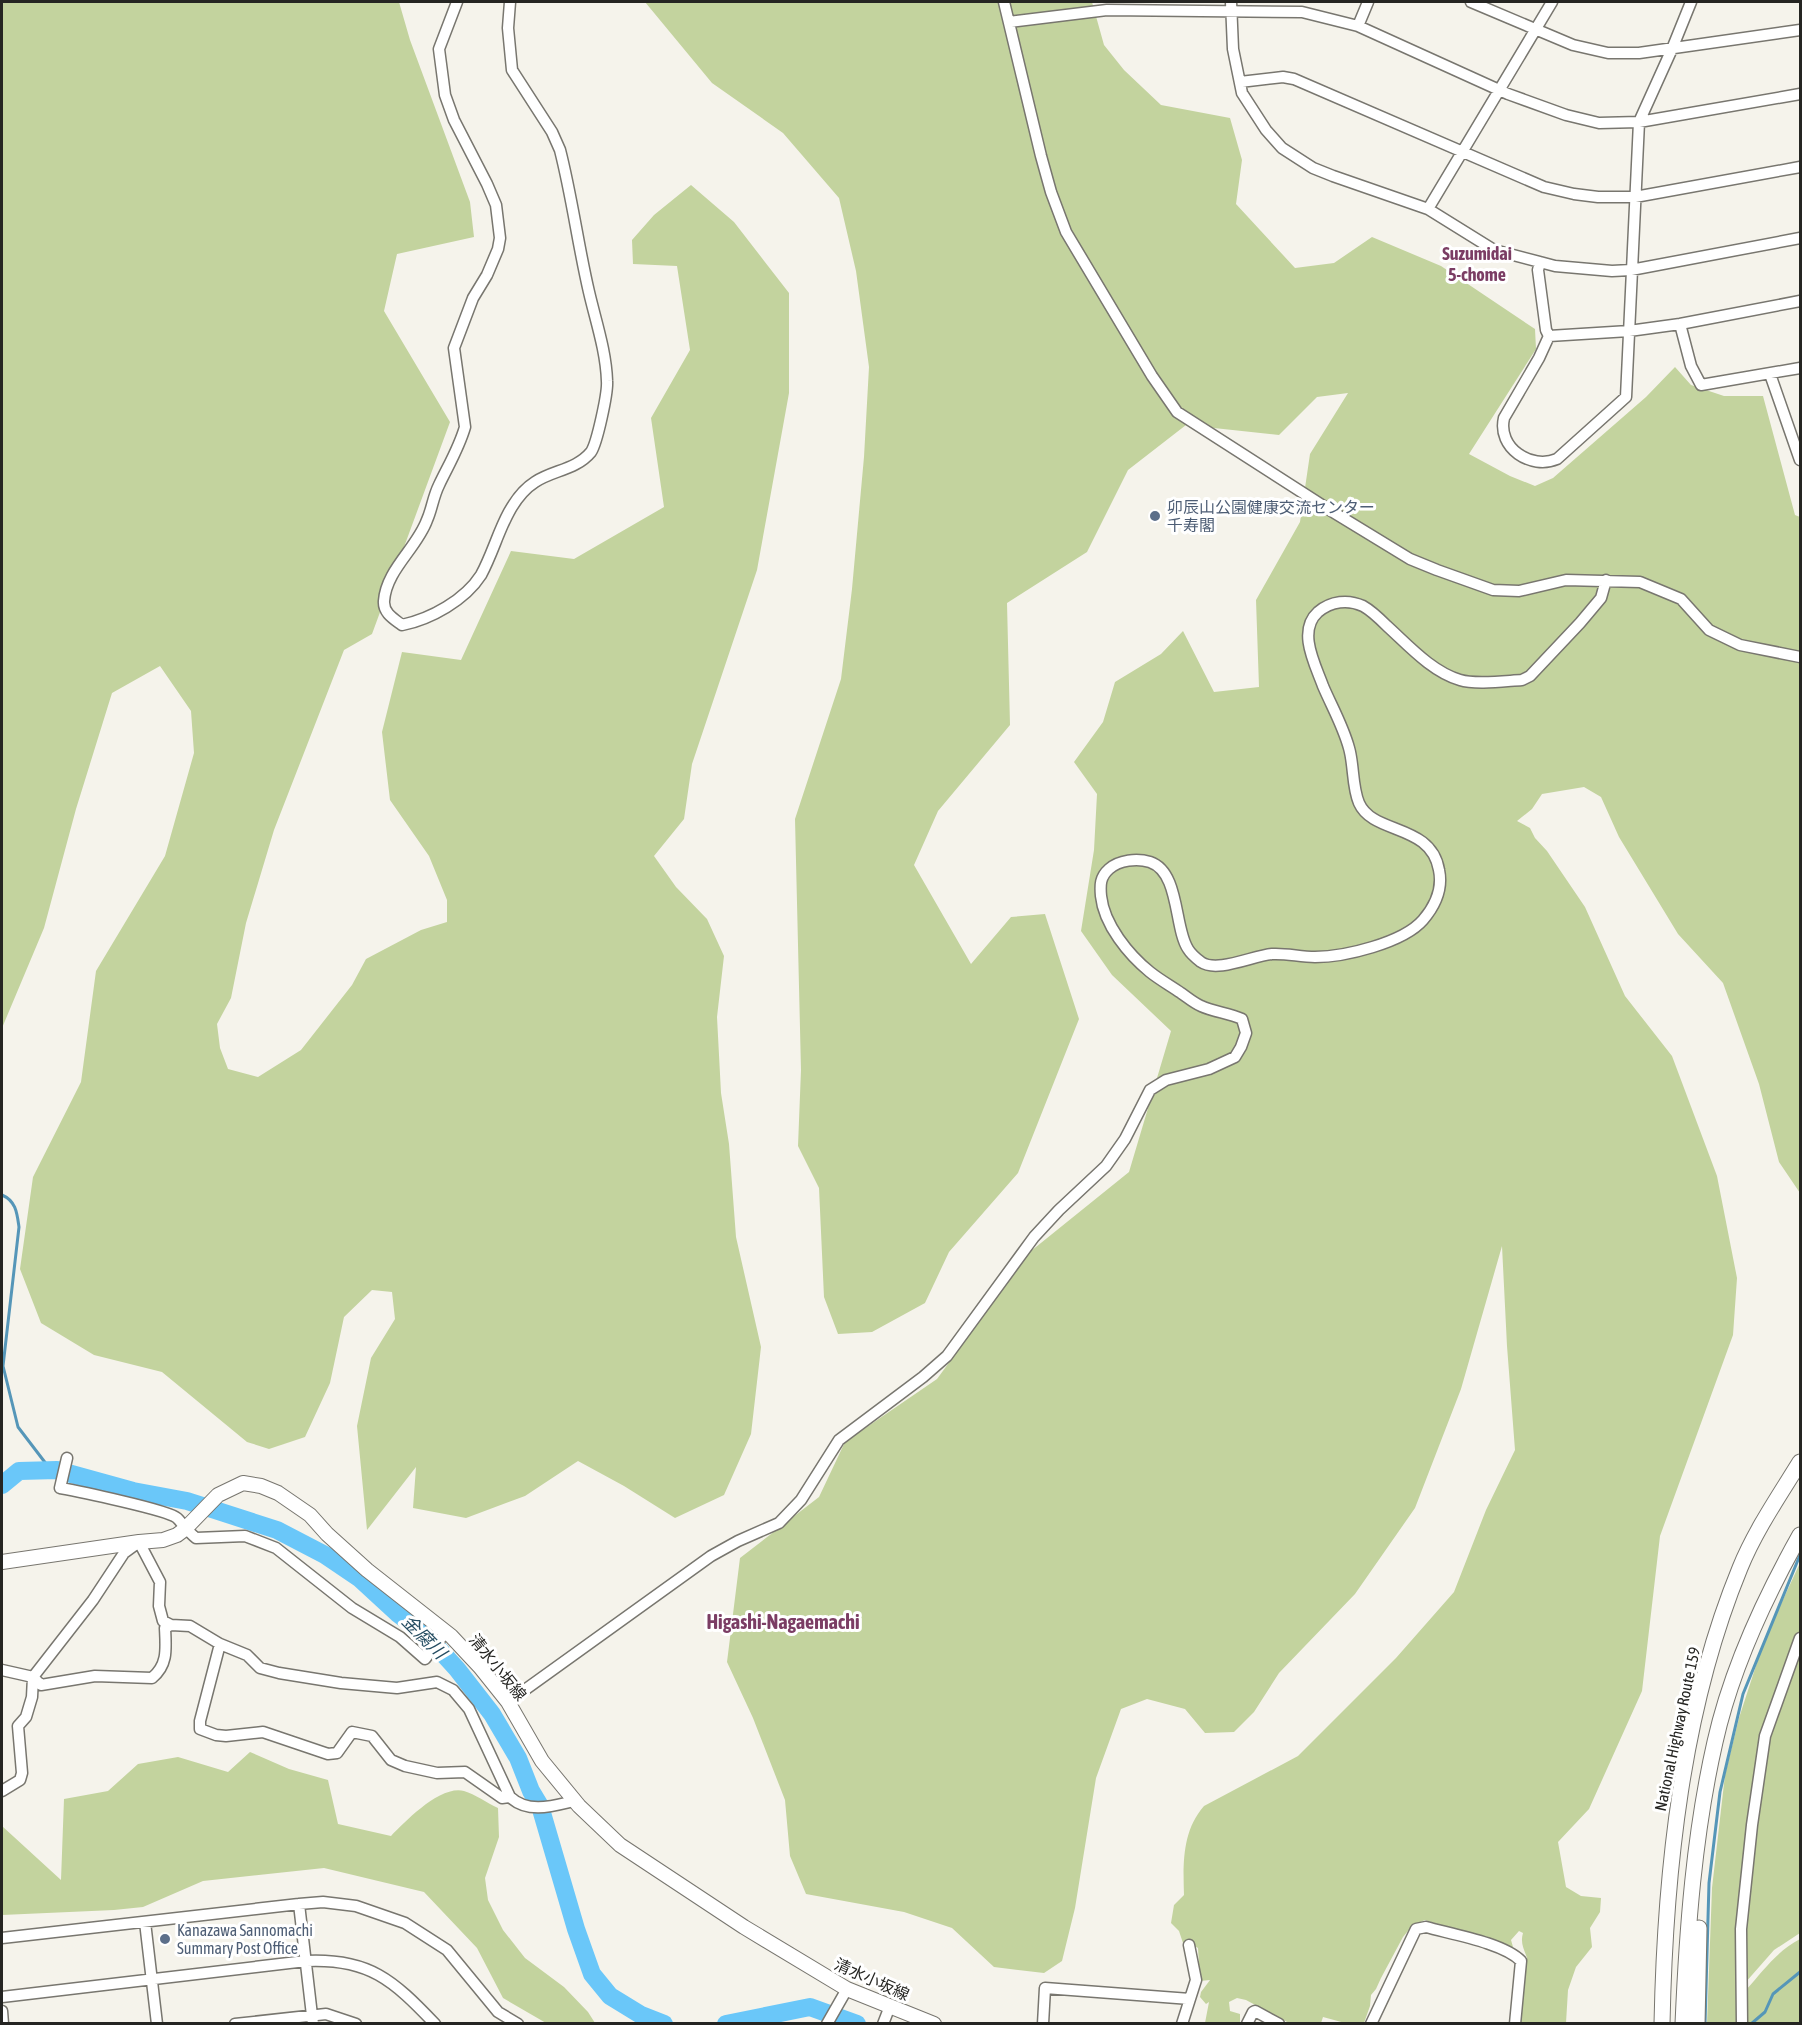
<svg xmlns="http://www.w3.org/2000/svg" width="1802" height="2025" viewBox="0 0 1802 2025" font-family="'Asap Condensed','Noto Sans JP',sans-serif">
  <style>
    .green { fill: #c3d39e }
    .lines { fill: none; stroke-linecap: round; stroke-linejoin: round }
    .stream { stroke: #5596b8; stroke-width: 3 }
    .river { stroke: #6ac7f9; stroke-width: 18 }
    .minor-casing { stroke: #78766f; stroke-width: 13 }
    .major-casing { stroke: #78766f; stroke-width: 16 }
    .highway-casing { stroke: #78766f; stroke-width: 17 }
    .minor { stroke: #fff; stroke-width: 10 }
    .major { stroke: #fff; stroke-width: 14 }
    .highway { stroke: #fff; stroke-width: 15 }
    .service-dot { fill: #5c6f8a; stroke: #fff; stroke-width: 2 }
    .labels { text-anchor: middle; stroke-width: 6; stroke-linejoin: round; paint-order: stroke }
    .service-label { font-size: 16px; fill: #4e5e75; stroke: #fff; text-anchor: start }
    .street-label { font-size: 16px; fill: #252522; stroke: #fff }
    .neighbourhood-label { font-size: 18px; font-weight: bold; fill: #7b3d64; stroke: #fff }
    .water-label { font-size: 18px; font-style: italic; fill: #254d62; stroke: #fff }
    .quarter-label { font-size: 20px; font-weight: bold; fill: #7b3d64; stroke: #fff }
  </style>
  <rect width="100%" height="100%" fill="#f5f3eb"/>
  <path class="green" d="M2,2H399L410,40L470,202L474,237L397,254L384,311L450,422L372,634L344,650L274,830L246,923L231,998L217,1024L220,1048L228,1069L258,1077L301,1050L352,985L366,959L421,930L447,922V900L429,856L390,800L382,732L402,652L461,660L511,551L574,559L664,507L651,418L690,350L677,266L633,264L632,240L654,215L691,185L734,222L789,293V393L757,570L692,764L684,819L654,856L676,887L707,919L724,956L717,1017L721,1093L729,1144L736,1237L761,1347L751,1434L724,1495L675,1518L624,1486L578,1461L525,1496L466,1518L413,1508L416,1467L367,1530L357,1426L371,1358L395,1319L392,1292L372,1290L344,1317L330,1383L305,1437L269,1449L247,1442L162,1372L94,1355L41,1323L20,1269L33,1177L81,1082L96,971L165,856L194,753L191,711L160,666L112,693L76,809L44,928L2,1028Z
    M645,2H1092L1104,45L1124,70L1161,105L1230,118L1242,160L1236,204L1295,268L1334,263L1372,237L1441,266L1535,329L1536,349L1469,454L1510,476L1535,486L1553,478L1646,397L1675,367L1691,385L1724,396H1763L1795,515L1800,517V1193L1779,1162L1759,1084L1723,983L1678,934L1619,837L1601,797L1584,787L1542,794L1532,809L1517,821L1530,828L1535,838L1547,851L1585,907L1625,996L1672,1056L1717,1176L1737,1278L1733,1335L1660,1536L1642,1691L1589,1809L1558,1842L1566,1887L1581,1896L1601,1898L1600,1912L1590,1928L1592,1947L1576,1967L1568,1990L1566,2023H1520L1527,1958C1524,1949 1520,1943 1523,1933L1519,1931L1511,1940L1513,1947L1510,1948L1425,1920L1412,1926L1403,1937L1381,1978L1376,1989L1371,1995L1370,2006L1364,2023H1345L1323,2017L1321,2023H1289L1246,2000L1237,1998L1229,2002L1230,2011L1240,2014V2023H1205L1209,2002L1206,2004L1200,1997L1201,1992L1210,1980L1200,1981L1198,1948L1191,1944L1183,1943L1179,1931L1171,1923L1174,1905L1184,1895C1183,1864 1182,1831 1204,1806L1298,1756L1396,1658L1454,1592L1486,1510L1515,1450L1507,1346L1502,1246L1461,1389L1415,1508L1355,1594L1279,1673L1254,1712L1234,1732L1205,1733L1185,1709L1147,1699L1121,1709L1096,1778L1075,1908L1062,1961L1044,1973L994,1967L952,1928L904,1912L806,1894L790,1856L785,1800L753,1718L727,1662L740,1558L819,1497L845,1442L937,1379L1031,1251L1129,1172L1171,1031L1112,975L1081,931L1094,850L1097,794L1074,762L1103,722L1115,682L1161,654L1183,631L1214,692L1259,687L1256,600L1300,522L1310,454L1348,393L1317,397L1279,435L1186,425L1128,470L1087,552L1007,603L1010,725L938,811L914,865L971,964L1011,917L1045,914L1079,1019L1018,1173L949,1252L925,1303L872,1332L838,1334L824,1297L819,1188L798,1146L801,1070L795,819L841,679L852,589L864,457L869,367L856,271L839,198L783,133L712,83Z
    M1800,1563V1633L1759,1752L1739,2023L1707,2024L1712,1888L1725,1775L1739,1718L1765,1638Z
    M1800,1647V1933L1774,1950L1745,1983V1935L1765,1757L1783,1694Z
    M250,1752L289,1769L328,1780L338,1824L391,1836C406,1821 440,1785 464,1791C475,1794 487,1803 498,1808L499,1837L485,1878L488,1900L503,1930L525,1958L564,1987L588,2012L595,2023H546L503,1998L477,1948L424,1892L324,1868L203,1881L143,1907L114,1910L2,1915V1826L61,1880L64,1799L108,1791L138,1764L178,1757L228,1772Z
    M1800,1939V2023H1746V1990C1763,1971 1777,1951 1800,1939Z"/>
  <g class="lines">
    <path class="stream" d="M2,1195C16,1201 17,1213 19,1227L3,1366L18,1427L47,1465L41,1469
      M1705,2024L1709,1883L1720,1792L1743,1694L1800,1555
      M1751,2024L1765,2012L1773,1994L1800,1972"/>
    <path class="river" d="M2,1485L19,1471L57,1470L133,1491L187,1501L277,1530L325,1555L359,1578L397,1613L426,1635L457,1669L492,1714L518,1758L531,1791L540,1806L576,1929L592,1974L610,1996L641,2015L664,2024
      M726,2024L810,2007L857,2024"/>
    <defs>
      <path id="minor" d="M457,2L439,49L445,95L454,120L487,184L496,205L500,238L498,249L487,275L473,298L454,348L465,427C459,448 448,466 439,485C433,497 432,509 427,520C417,548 386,570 384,601C383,613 394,619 402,625C431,619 465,600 481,575C492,555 498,532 509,512C515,501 524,489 535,482C553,470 576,470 591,452C597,443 608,393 607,381C606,351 596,322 589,292C578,245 572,197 560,150L552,132L512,70L508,28L510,2
        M1004,2L1041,156L1051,192L1066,232L1152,376L1177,412L1328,509L1410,559L1437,570L1493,590L1519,591L1566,580L1640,582L1681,599L1709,630L1740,645L1800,657
        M1231,2L1233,49L1242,93L1266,130L1282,148L1313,168L1333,176L1428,209L1494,250L1555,266L1612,271L1631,270L1800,238
        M1471,2L1573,45L1608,53H1639L1800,30
        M1009,22L1107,10L1302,12L1358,26L1508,94L1566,115L1599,123L1639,122L1800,94
        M1358,26L1368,2
        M1240,82L1283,77L1294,79L1544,187L1574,194L1598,197H1635L1800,167
        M1428,209L1552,2
        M1540,262L1538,270L1546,330L1549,336L1539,358L1504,418C1497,448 1531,470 1557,459L1626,397L1639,122L1672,49L1691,2
        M1680,324L1691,366L1701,385L1800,368
        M1549,336L1629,331L1680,324L1800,301
        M1770,374L1800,460
        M67,1458L60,1488C77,1491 168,1510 177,1518C183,1524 188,1532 196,1538L245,1536L276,1548L352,1608L400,1637L425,1659L444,1634L451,1636
        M220,1644L200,1721V1729L216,1735L226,1736L263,1732L328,1754L337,1753L352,1732L372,1736L391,1760L405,1766L437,1773L465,1772L502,1798L510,1797
        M2,1670L33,1677L41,1685L95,1676L152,1678C168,1665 166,1649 165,1628L171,1625
        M508,1702L711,1556L738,1541L779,1523L801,1500L839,1440L923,1377L947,1356L1034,1237L1059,1210L1106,1166L1125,1139L1150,1090L1166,1080L1209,1069L1235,1057L1241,1047L1246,1033L1242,1019C1229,1013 1214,1012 1201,1006C1194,1003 1187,997 1181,993C1171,986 1160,980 1150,972C1129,955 1104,925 1101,896C1100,885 1100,877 1109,869C1119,860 1137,858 1150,862C1180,872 1174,928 1188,949C1191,954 1197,959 1201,962C1217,973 1252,956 1272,954C1286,953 1300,957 1315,957C1344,957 1403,943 1423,920C1435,906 1443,889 1439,870C1431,823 1373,835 1359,803C1352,787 1354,765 1349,748C1343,726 1332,707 1323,686C1315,664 1297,631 1318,612C1331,601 1348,599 1363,606C1372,611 1380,619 1387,626C1408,645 1432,672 1460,680C1476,685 1505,681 1522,680L1530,676L1580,623L1601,598L1606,580
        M2,1791L20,1780L22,1773L18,1726L26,1717L32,1697L33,1677L93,1600L124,1553L139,1542L160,1582L159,1606L163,1621L171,1625L190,1626L220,1644L247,1655L260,1668L279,1673L341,1683L397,1688L437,1682L453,1690L469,1709L510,1797C528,1814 553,1806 574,1801
        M299,1904L313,2024
        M145,1922L157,2024
        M2,1938L299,1904L323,1902L356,1906L405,1923L447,1950L498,2012L518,2024
        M2,1997L306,1961C369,1958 393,1980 435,2024
        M2,2011L3,2024
        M235,2024L326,2014L356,2024
        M827,2024L847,1989
        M883,2024L890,2006
        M1043,2024L1045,1988L1190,1999
        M1182,2024L1196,1980L1189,1945
        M1247,2024L1253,2012L1255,2011L1279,2024
        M1371,2024L1416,1929L1426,1927C1451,1934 1504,1943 1521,1961L1515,2024
        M1742,2024L1741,1929L1752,1825L1765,1736L1800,1638"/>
      <path id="major" d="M2,1562L139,1542L163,1540L177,1535L185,1529L218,1495L243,1483L261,1486L278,1493L310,1515L327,1534L367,1570L451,1636L480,1667L508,1702L542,1761L579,1806L620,1845L744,1927L847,1989L934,2024"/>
      <path id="highway" d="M1662,2024C1665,1872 1682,1709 1740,1568C1755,1531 1779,1496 1800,1462
        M1683,2024C1687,1930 1694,1834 1715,1742C1731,1670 1764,1599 1800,1535
        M1697,2024L1699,1928"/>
    </defs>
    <use href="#minor" class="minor-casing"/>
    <use href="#major" class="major-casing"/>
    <use href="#highway" class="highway-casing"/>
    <use href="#minor" class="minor"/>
    <use href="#major" class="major"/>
    <use href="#highway" class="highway"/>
  </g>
  <g class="service-dot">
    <circle cx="1155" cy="516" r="6"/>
    <circle cx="165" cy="1939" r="6"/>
  </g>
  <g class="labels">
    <g class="service-label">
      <text x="1167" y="513">卯辰山公園健康交流センター<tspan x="1167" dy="18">千寿閣</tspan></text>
      <text x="177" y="1936">Kanazawa Sannomachi<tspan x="177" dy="18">Summary Post Office</tspan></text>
    </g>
    <g class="street-label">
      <text transform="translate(498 1667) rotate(51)" y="6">清水小坂線</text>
      <text transform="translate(1677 1729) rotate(-78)" y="6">National Highway Route 159</text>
      <text transform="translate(872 1979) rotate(24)" y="6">清水小坂線</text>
    </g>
    <g class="neighbourhood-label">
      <text x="1477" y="260">Suzumidai<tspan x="1477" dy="21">5-chome</tspan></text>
    </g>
    <g class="water-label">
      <text transform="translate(424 1637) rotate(45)" y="6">金腐川</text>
    </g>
    <g class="quarter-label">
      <text x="783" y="1629">Higashi-Nagaemachi</text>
    </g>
  </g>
  <rect width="1802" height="2025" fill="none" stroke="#252522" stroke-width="6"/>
</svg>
